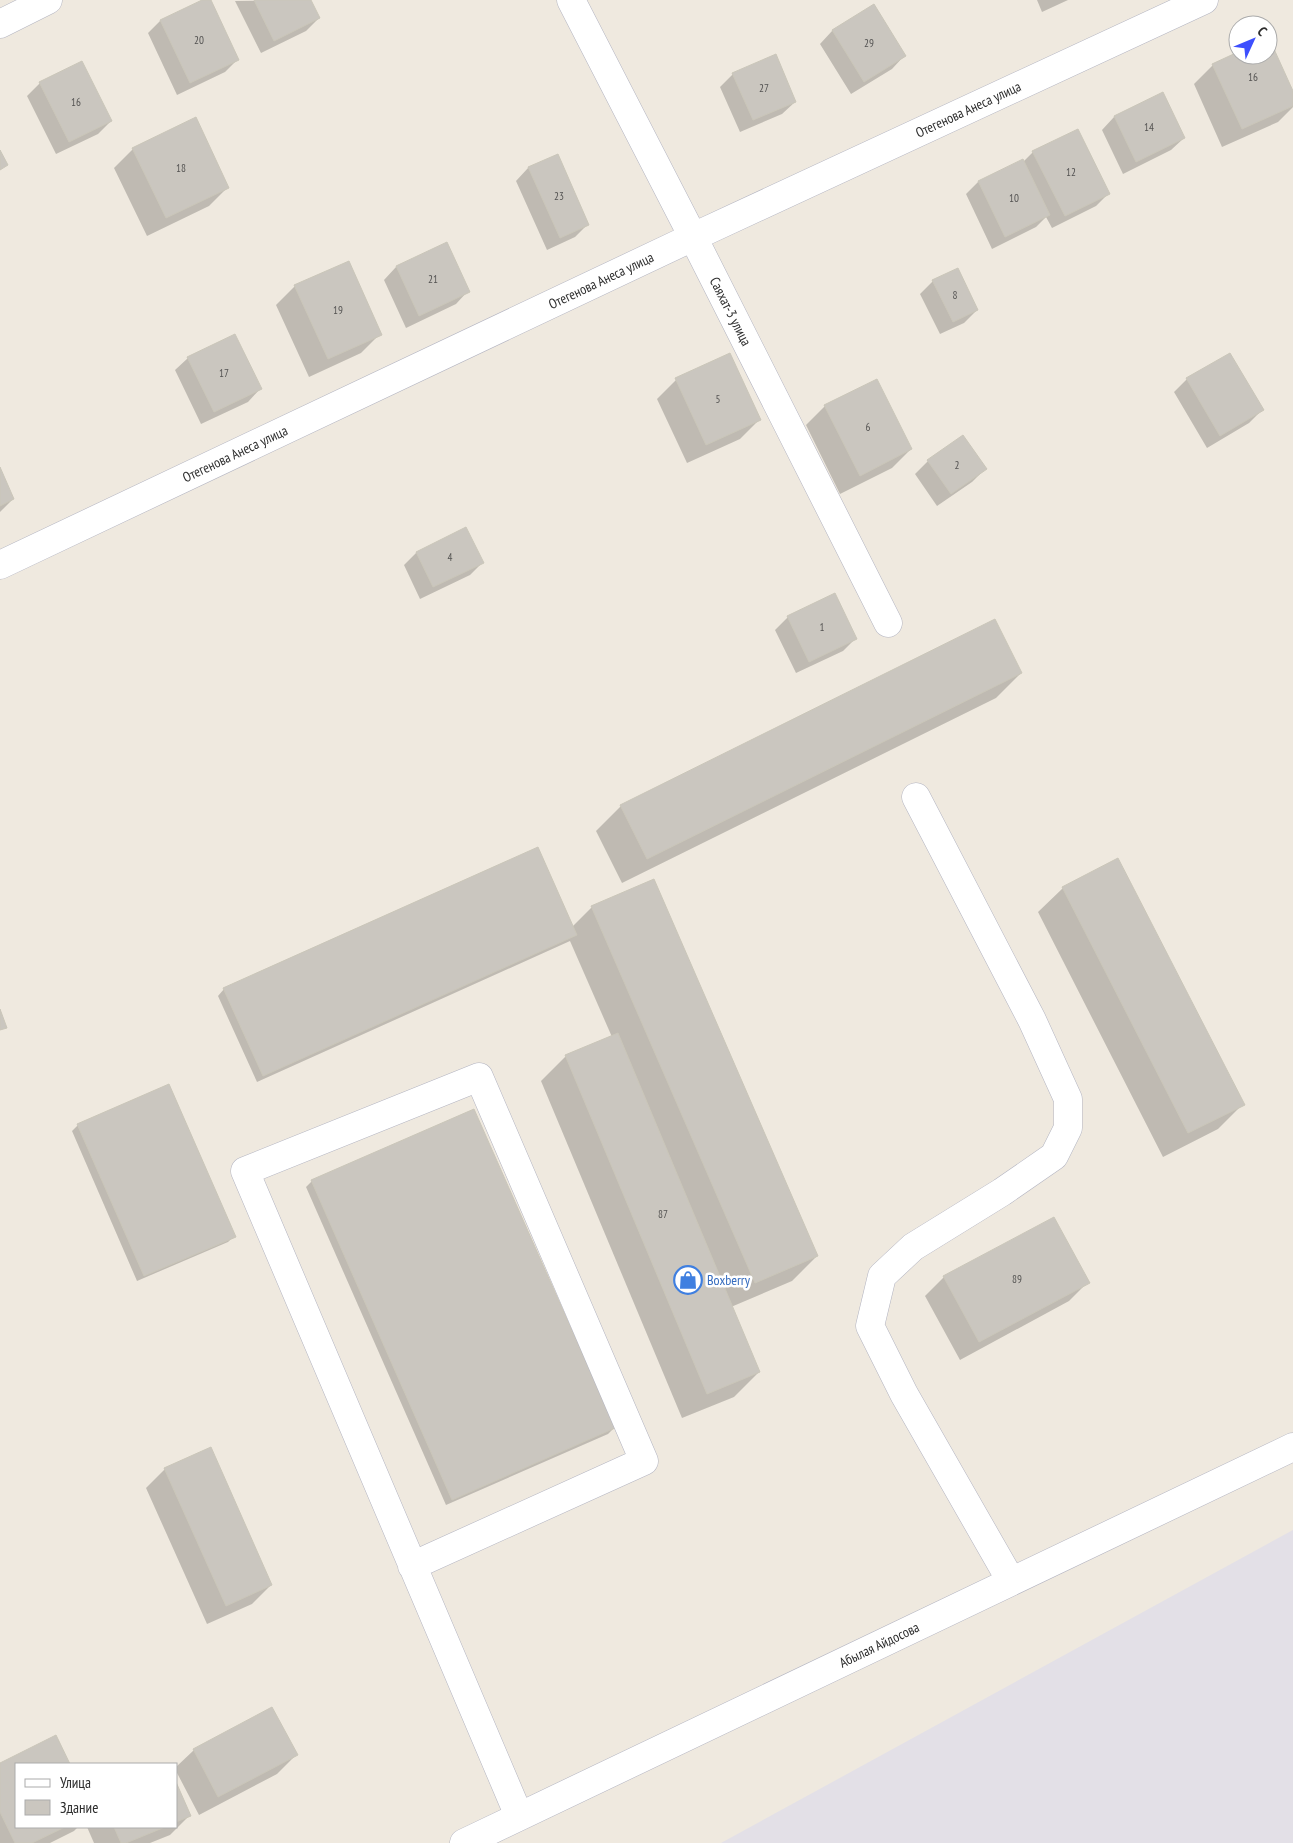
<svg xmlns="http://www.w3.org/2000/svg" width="1293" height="1843" viewBox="0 0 1293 1843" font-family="'PT Sans Narrow',sans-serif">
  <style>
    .industrial { fill: #e3e0e7 }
    .shadow { fill: #0003 }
    .building { fill: #cac6bf; stroke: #cac6b9 }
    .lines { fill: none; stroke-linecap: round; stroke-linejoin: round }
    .minor-casing { stroke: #b3b4c1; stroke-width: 29 }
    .minor { stroke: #fff; stroke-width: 28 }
    .labels { text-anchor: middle; stroke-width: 5; stroke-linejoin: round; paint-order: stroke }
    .number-label { font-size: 11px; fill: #545352 }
    .street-label { font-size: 14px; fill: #2d2d2d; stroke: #fff }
    .shop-label { font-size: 14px; fill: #366cbe; stroke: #fff; text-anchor: start }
  </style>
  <rect width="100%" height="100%" fill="#efe9df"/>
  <path class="industrial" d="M1293,1530V1843H721Z"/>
  <path class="shadow" d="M205,0H210L238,59L225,72L177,95L148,33L160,21Z
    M310,0L319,18L306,31L261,53L235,1Z
    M1037,0H1068L1042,12Z
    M874,6L904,56L892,69L851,94L820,44L832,31Z
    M1238,53V55L1293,94V107L1278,122L1222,147L1194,84L1213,65Z
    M733,74L795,102L782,114L740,132L720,87Z
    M40,83L111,121L98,134L56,154L27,96Z
    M1162,94L1184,138L1171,150L1123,174L1102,130L1114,117Z
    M133,149L228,187L209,206L147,236L114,168Z
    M1033,152L1109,193L1096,206L1052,228L1046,217L1036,227L992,249L966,194L978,182L1023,162Z
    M557,155L588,224L575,237L547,250L516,181L528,168Z
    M446,244L468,291L456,304L406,328L384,280L396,267Z
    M933,281L977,310L964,323L940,334L920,294Z
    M295,286L380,334L361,353L309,377L276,305Z
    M730,355L759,420L740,439L687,463L657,399L676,380Z
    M188,358L260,389L248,402L201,424L175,370Z
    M1187,379L1262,410L1249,423L1207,448L1174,392Z
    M825,406L911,449L892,468L840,494L806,425Z
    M928,461L985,469L972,482L937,506L915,474Z
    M0,470L13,499L0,512Z
    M466,529L482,563L470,575L420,599L404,565L416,553Z
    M788,617L856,638L843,651L796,673L775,630Z
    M1021,673L996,698L622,883L596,831L621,806Z
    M654,881L817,1256L792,1281L731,1307L759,1372L734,1397L682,1418L541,1081L566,1056L612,1037L570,941L257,1082L218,996L224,989L572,927L591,908Z
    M1063,888L1243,1104L1218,1129L1163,1157L1038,912Z
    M78,1125L234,1236L228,1242L137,1281L72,1131Z
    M312,1181L614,1428L608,1434L446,1505L306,1187Z
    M944,1277L1088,1282L1069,1301L960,1360L925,1296Z
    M165,1469L271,1585L252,1604L207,1624L146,1488Z
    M55,1737L69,1764H16V1827H78L74,1831L50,1843H0V1764Z
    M194,1750L296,1755L277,1774L199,1815L176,1771V1767Z
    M176,1786L189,1816L170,1835L150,1843H94L87,1827H176Z"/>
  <path class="building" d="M202,0H211L239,60L190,83L160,20Z
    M254,0H311L320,18L274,41Z
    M874,4L906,56L864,82L832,30Z
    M1268,38H1269L1293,91V106L1242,129L1212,64L1238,52V55H1268Z
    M776,54L796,102L753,120L732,73Z
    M82,61L112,121L69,142L39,82Z
    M1163,92L1185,138L1136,162L1114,116Z
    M196,117L229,188L166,218L132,148Z
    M1078,129L1110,194L1065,216L1032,151Z
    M0,150L8,165L0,170Z
    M558,154L589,225L560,238L528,167Z
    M1023,159L1050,215L1005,237L978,181Z
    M447,242L470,292L419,316L396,266Z
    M349,261L382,335L328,359L294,285Z
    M958,268L978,310L953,322L932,280Z
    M235,334L262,389L214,412L187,357Z
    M730,353L761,420L706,445L675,378Z
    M1230,353L1264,410L1220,436L1186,378Z
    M877,379L912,449L860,476L824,405Z
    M963,435L987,469L951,494L927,460Z
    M0,467L14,499L0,506Z
    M466,527L484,563L433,587L416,552Z
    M835,593L857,639L809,662L787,616Z
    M995,619L1022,673L647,859L620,805Z
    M538,847L577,935L263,1076L223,988Z
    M1118,858L1245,1105L1188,1133L1062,887Z
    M654,879L818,1256L755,1283L591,906Z
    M0,1009L7,1028L0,1030Z
    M618,1033L760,1372L707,1394L565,1055Z
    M169,1084L236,1237L144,1276L77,1124Z
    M474,1109L615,1428L452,1500L311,1180Z
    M1054,1217L1090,1283L979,1342L943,1276Z
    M211,1447L272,1585L226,1606L164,1468Z
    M272,1707L298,1755L218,1797L193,1749Z
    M56,1735L70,1764H16V1827H65L32,1843H15L0,1812V1763Z
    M176,1782L191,1816L176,1822Z
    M114,1827H165L126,1843H121Z"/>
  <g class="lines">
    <defs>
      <g id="minor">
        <path id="s1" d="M571,0L693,237L888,623"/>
        <path d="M0,24L48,0"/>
        <path id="s2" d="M0,565L693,237L1204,0"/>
        <path d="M916,797L1032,1020L1068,1099V1128L1054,1156L1002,1192L913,1247L882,1276L870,1326L904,1394L1011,1581"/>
        <path d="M412,1566L644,1461L479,1077L245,1171L519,1816"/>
        <path id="s3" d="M464,1843L1293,1447"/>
      </g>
    </defs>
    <use href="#minor" class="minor-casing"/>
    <use href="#minor" class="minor"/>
  </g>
  <defs>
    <symbol id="shop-ring" viewBox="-11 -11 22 22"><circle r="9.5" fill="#fff" stroke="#3f7fe0" stroke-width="1.5"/><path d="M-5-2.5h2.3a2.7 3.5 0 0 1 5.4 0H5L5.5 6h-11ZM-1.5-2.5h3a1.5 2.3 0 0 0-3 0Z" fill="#3f7fe0"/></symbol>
  </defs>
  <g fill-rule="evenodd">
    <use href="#shop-ring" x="672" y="1264" width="32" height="32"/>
  </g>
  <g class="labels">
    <g class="number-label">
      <text x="199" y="44">20</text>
      <text x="869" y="47">29</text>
      <text x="1253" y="81">16</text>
      <text x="764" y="92">27</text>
      <text x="76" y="106">16</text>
      <text x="1149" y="131">14</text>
      <text x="181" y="172">18</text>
      <text x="1071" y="176">12</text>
      <text x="559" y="200">23</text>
      <text x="1014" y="202">10</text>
      <text x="433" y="283">21</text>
      <text x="955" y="299">8</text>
      <text x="338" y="314">19</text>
      <text x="224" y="377">17</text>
      <text x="718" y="403">5</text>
      <text x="868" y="431">6</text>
      <text x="957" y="469">2</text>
      <text x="450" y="561">4</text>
      <text x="822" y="631">1</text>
      <text x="663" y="1218">87</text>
      <text x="1017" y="1283">89</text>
    </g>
    <g class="street-label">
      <text dy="5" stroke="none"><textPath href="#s2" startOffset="1070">Отегенова Анеса улица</textPath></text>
      <text dy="5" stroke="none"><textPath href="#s2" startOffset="665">Отегенова Анеса улица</textPath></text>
      <text dy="5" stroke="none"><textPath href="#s1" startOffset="350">Саяхат-3 улица</textPath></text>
      <text dy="5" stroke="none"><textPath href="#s2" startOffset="260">Отегенова Анеса улица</textPath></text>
      <text dy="5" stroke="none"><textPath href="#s3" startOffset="460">Абылая Айдосова</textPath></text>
    </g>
    <g class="shop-label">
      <text x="707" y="1285">Boxberry</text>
    </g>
  </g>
  <rect x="15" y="1763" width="162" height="65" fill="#ffffff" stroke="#ababab"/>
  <rect x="25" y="1779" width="25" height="8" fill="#ffffff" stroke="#ababab"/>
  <text x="60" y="1788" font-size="15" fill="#2d2d2d">Улица</text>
  <rect x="25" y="1800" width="25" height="15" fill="#cac6bf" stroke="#ababab"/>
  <text x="60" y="1813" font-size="15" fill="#2d2d2d">Здание</text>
  <g transform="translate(1253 40) rotate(46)"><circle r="24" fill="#ffffff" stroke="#ababab"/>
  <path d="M0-4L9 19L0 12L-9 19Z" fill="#3d4ffe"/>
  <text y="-8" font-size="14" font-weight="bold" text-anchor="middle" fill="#2d2d2d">С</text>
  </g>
</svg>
